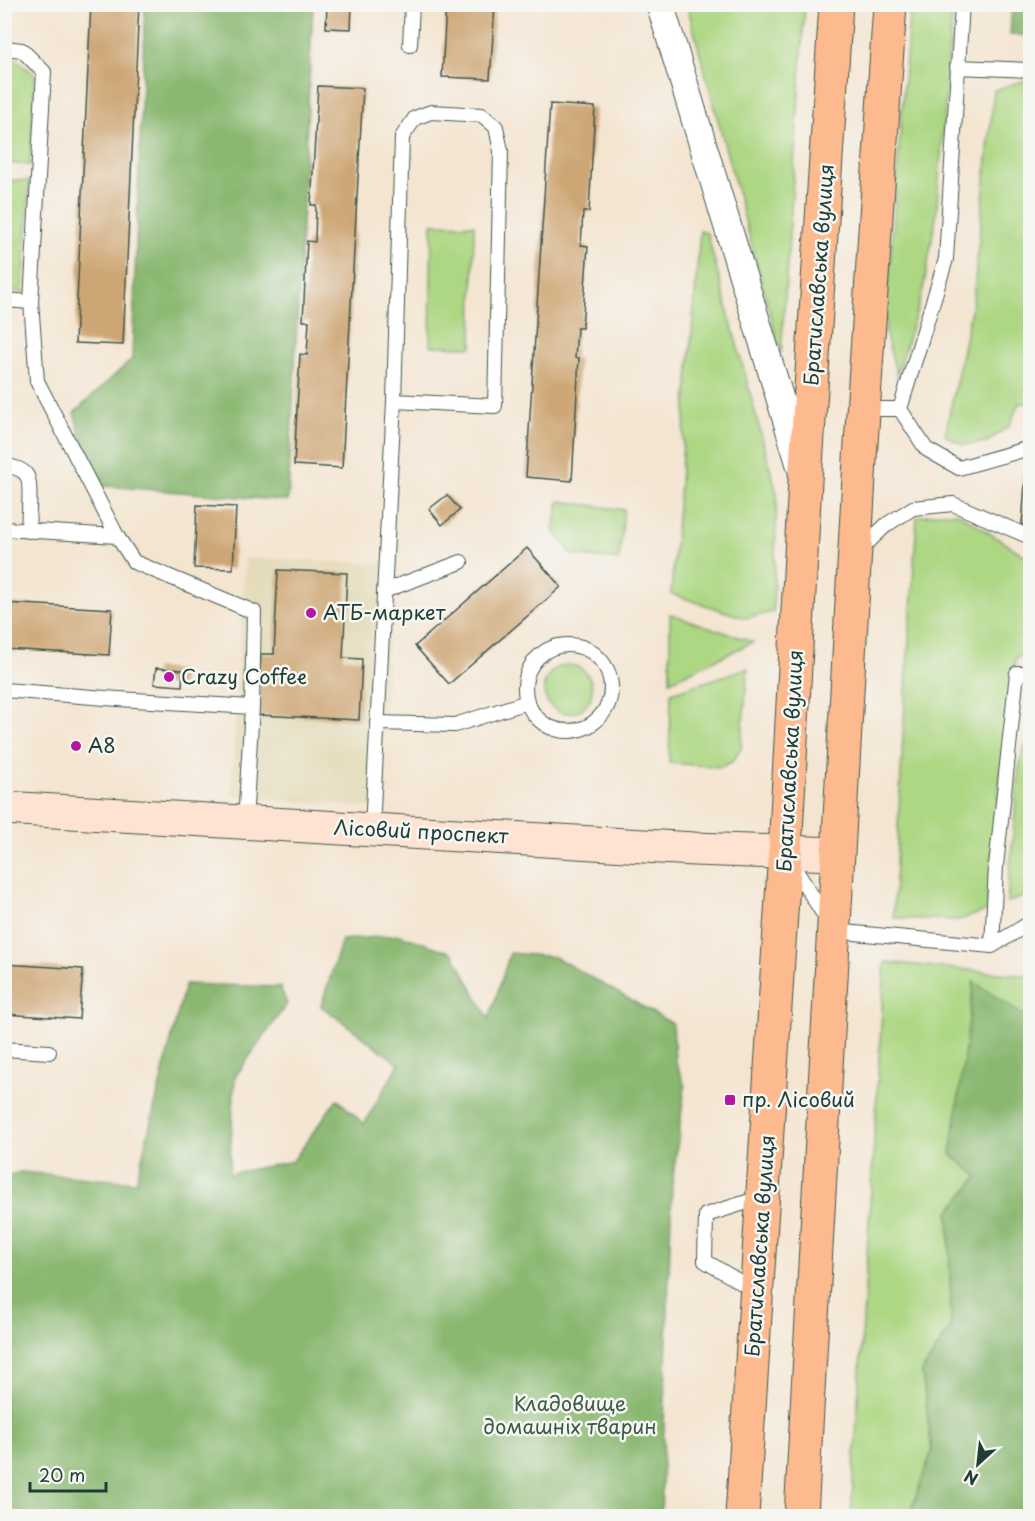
<svg xmlns="http://www.w3.org/2000/svg" width="1035" height="1521" viewBox="0 0 1035 1521" font-family="'Playpen Sans',sans-serif">
  <style>
    .built { fill: #e4dbba }
    .green { fill: #add783; stroke: #668a5c; stroke-width: 1.5 }
    .forest { fill: #8ab871; stroke: #547a52; stroke-width: 1.5 }
    .building { fill: #cea674 }
    .lines { fill: none; stroke-linecap: round; stroke-linejoin: round }
    .lane-casing { stroke: #3f564c; stroke-width: 16 }
    .street-casing { stroke: #3f564c; stroke-width: 29 }
    .secondary-casing { stroke: #3f564c; stroke-width: 35 }
    .primary-casing { stroke: #3f564c; stroke-width: 35 }
    .lane { stroke: #fff; stroke-width: 14 }
    .street { stroke: #fff; stroke-width: 27 }
    .secondary { stroke: #fee3d2; stroke-width: 33 }
    .primary { stroke: #fcba8e; stroke-width: 33 }
    .poi-dot { fill: #b5179e; stroke: #f6f6f2; stroke-width: 2 }
    .labels { text-anchor: middle; stroke-width: 5; stroke-linejoin: round; paint-order: stroke }
    .street-label { font-size: 20px; fill: #1f3d34; stroke: #f6f6f2 }
    .poi-label { font-size: 20px; fill: #1f3d34; stroke: #f6f6f2; text-anchor: start }
    .park-label { font-size: 20px; fill: #3b5c44; stroke: #f6f6f2 }
  </style>
  <rect width="100%" height="100%" fill="#f6f6f2"/>
  <filter id="ink" filterUnits="userSpaceOnUse"><feTurbulence type="fractalNoise" baseFrequency=".0167" numOctaves="2"/><feDisplacementMap in="SourceGraphic" scale="12" xChannelSelector="R" yChannelSelector="G"/><feConvolveMatrix kernelMatrix="1 2 1 2 8 2 1 2 1" color-interpolation-filters="sRGB"/></filter>
  <filter id="wash" filterUnits="userSpaceOnUse"><feTurbulence type="fractalNoise" baseFrequency=".008" numOctaves="4" result="noise"/><feDisplacementMap in="SourceGraphic" scale="24" xChannelSelector="R" yChannelSelector="G"/><feGaussianBlur stdDeviation="1.35" result="paint"/><feColorMatrix in="noise" values="0 0 0 0 0 0 0 0 0 0 0 0 0 0 0 0 0 1.4 0 .05"/><feComposite in="paint" operator="in"/></filter>
  <g filter="url(#wash)">
    <rect width="100%" height="100%" fill="#f4e5d1"/>
    <path class="built" d="M245,558L392,564L379,808L231,796Z"/>
    <path class="green" d="M910,4L953,5L936,217L923,290L897,375L885,332Z
      M687,5H805L781,354Z
      M5,58L16,59L35,75L30,165L5,163Z
      M1029,79L1030,80V404L1019,403L1009,426L987,442L963,445L945,435L973,301L994,90Z
      M4,180L30,181L23,292L5,291Z
      M432,224L474,225L472,347L430,346Z
      M700,231L707,233L777,494L773,612L745,618L671,594Z
      M559,501L624,510L619,560L572,555L554,531Z
      M938,513H958L1030,559V657H1016L999,785L987,911L959,920L893,918L904,720L917,517Z
      M670,614L753,642L670,681Z
      M544 689a24 24 0 1 1 48 0a24 24 0 1 1-48 0Z
      M748,668L741,749L732,762L721,767L669,763L671,693Z
      M1030,743V893L1027,896L1007,902L1019,768L1025,746Z
      M885,962L1030,976V1020L973,982L978,1177L949,1212L951,1327L922,1372L932,1451L909,1516H851Z"/>
    <path class="forest" d="M145,5H313L288,501L95,485L74,413L132,359Z
      M1012,5H1030V35H1010Z
      M400,935L453,953L489,1019L510,953L555,957L673,1024L675,1060L685,1086L672,1185L661,1516H5V1176L21,1172L136,1182L185,984L280,987L287,1004L235,1077L229,1174L293,1161L337,1099L364,1124L399,1064L321,1006L342,940Z
      M974,982L1030,1020V1516H909L932,1451L922,1372L951,1327L949,1212L978,1177L951,1154Z"/>
    <g id="blocks">
      <path class="building" d="M91,4H139L123,345L75,343Z
        M327,4H352L351,29L326,28Z
        M446,4H495L490,79L442,77Z
        M318,86L363,88L342,468L294,465L300,354L307,355L309,321H303L307,241L315,242L316,205H311Z
        M550,104L595,107L589,212H583L581,245L588,246L582,328H577L575,358H579L572,481L526,477Z
        M1026,470L1030,471V526L1022,525Z
        M447,495L460,510L442,525L429,509Z
        M197,505L236,507L233,569L194,568Z
        M527,548L561,587L449,684L415,646Z
        M278,570L347,573L343,658L362,659L359,720L258,715L261,654H274Z
        M4,603L112,609L109,655L4,649Z
        M156,668L183,670L182,686L154,684Z
        M4,964L83,969L79,1019L4,1014Z"/>
    </g>
  </g>
  <g filter="url(#ink)">
    <use href="#blocks" fill-opacity="0" stroke="#3f564c" stroke-width="1.5"/>
    <g class="lines">
      <defs>
        <path id="lane" d="M962,4L946,259L900,409L926,449L959,468L1030,448
          M410,45L412,4
          M4,48L22,50L44,72L31,302L37,381L117,536L134,562L254,612L252,707L245,822
          M957,67L1030,70
          M431,112L482,115L496,127L501,151L495,406L394,401L402,137L415,118Z
          M4,300L31,302
          M864,409H900
          M4,466C12,466 23,469 27,476C32,484 28,520 28,531
          M4,529L117,536
          M859,551L886,525L913,508L953,504L1030,537
          M384,591L461,562
          M525 688a43 43 0 1 1 86 0a43 43 0 1 1-86 0Z
          M4,690L118,699L252,707
          M377,723L455,725L527,702
          M372,829L394,401
          M790,861L834,931L992,946L1030,923
          M992,946L996,866L1017,673H1030
          M4,1049L49,1052
          M755,1291L705,1261L706,1215L763,1197"/>
        <path id="street" d="M660,4L802,471"/>
        <path id="secondary" d="M4,808L694,849L837,854"/>
        <path id="primary" d="M742,1516L785,852L805,481L836,4
          M801,1516L860,459L890,4"/>
      </defs>
      <use href="#lane" class="lane-casing"/>
      <use href="#street" class="street-casing"/>
      <use href="#secondary" class="secondary-casing"/>
      <use href="#primary" class="primary-casing"/>
      <use href="#lane" class="lane"/>
      <use href="#street" class="street"/>
      <use href="#secondary" class="secondary"/>
      <use href="#primary" class="primary"/>
    </g>
  </g>
  <g class="poi-dot">
    <circle cx="311" cy="613" r="6"/>
    <circle cx="169" cy="677" r="6"/>
    <circle cx="76" cy="746" r="6"/>
    <rect x="724" y="1094" width="12" height="12" rx="3"/>
  </g>
  <g class="labels">
    <g class="street-label">
      <text transform="translate(819 275) rotate(-86)" y="7">Братиславська вулиця</text>
      <text transform="translate(790 761) rotate(-87)" y="7">Братиславська вулиця</text>
      <text transform="translate(421 832) rotate(3)" y="7">Лісовий проспект</text>
      <text transform="translate(760 1246) rotate(-86)" y="7">Братиславська вулиця</text>
    </g>
    <g class="poi-label">
      <text x="323" y="620">АТБ-маркет</text>
      <text x="181" y="684">Crazy Coffee</text>
      <text x="88" y="753">А8</text>
      <text x="742" y="1107">пр. Лісовий</text>
    </g>
    <g class="park-label">
      <text x="570" y="1411">Кладовище<tspan x="570" dy="23">домашніх тварин</tspan></text>
    </g>
  </g>
  <rect width="1035" height="1521" fill="none" stroke="#f6f6f2" stroke-width="24"/>
  <g transform="translate(978 1464) rotate(207)" stroke="#f6f6f2" stroke-width="4.5" paint-order="stroke">
  <path d="M0-4.5L10 22L0 15L-10 22Z" fill="#1f3d34"/>
  <text y="-9" font-size="16" font-weight="bold" text-anchor="middle" fill="#1f3d34">N</text>
  </g>
  <path d="M30 1482v9h76v-9" fill="none" stroke="#1f3d34" stroke-width="3"/>
  <text x="39" y="1482" font-size="18" fill="#1f3d34" stroke="#f6f6f2" stroke-width="4.5" paint-order="stroke">20 m</text>
</svg>
